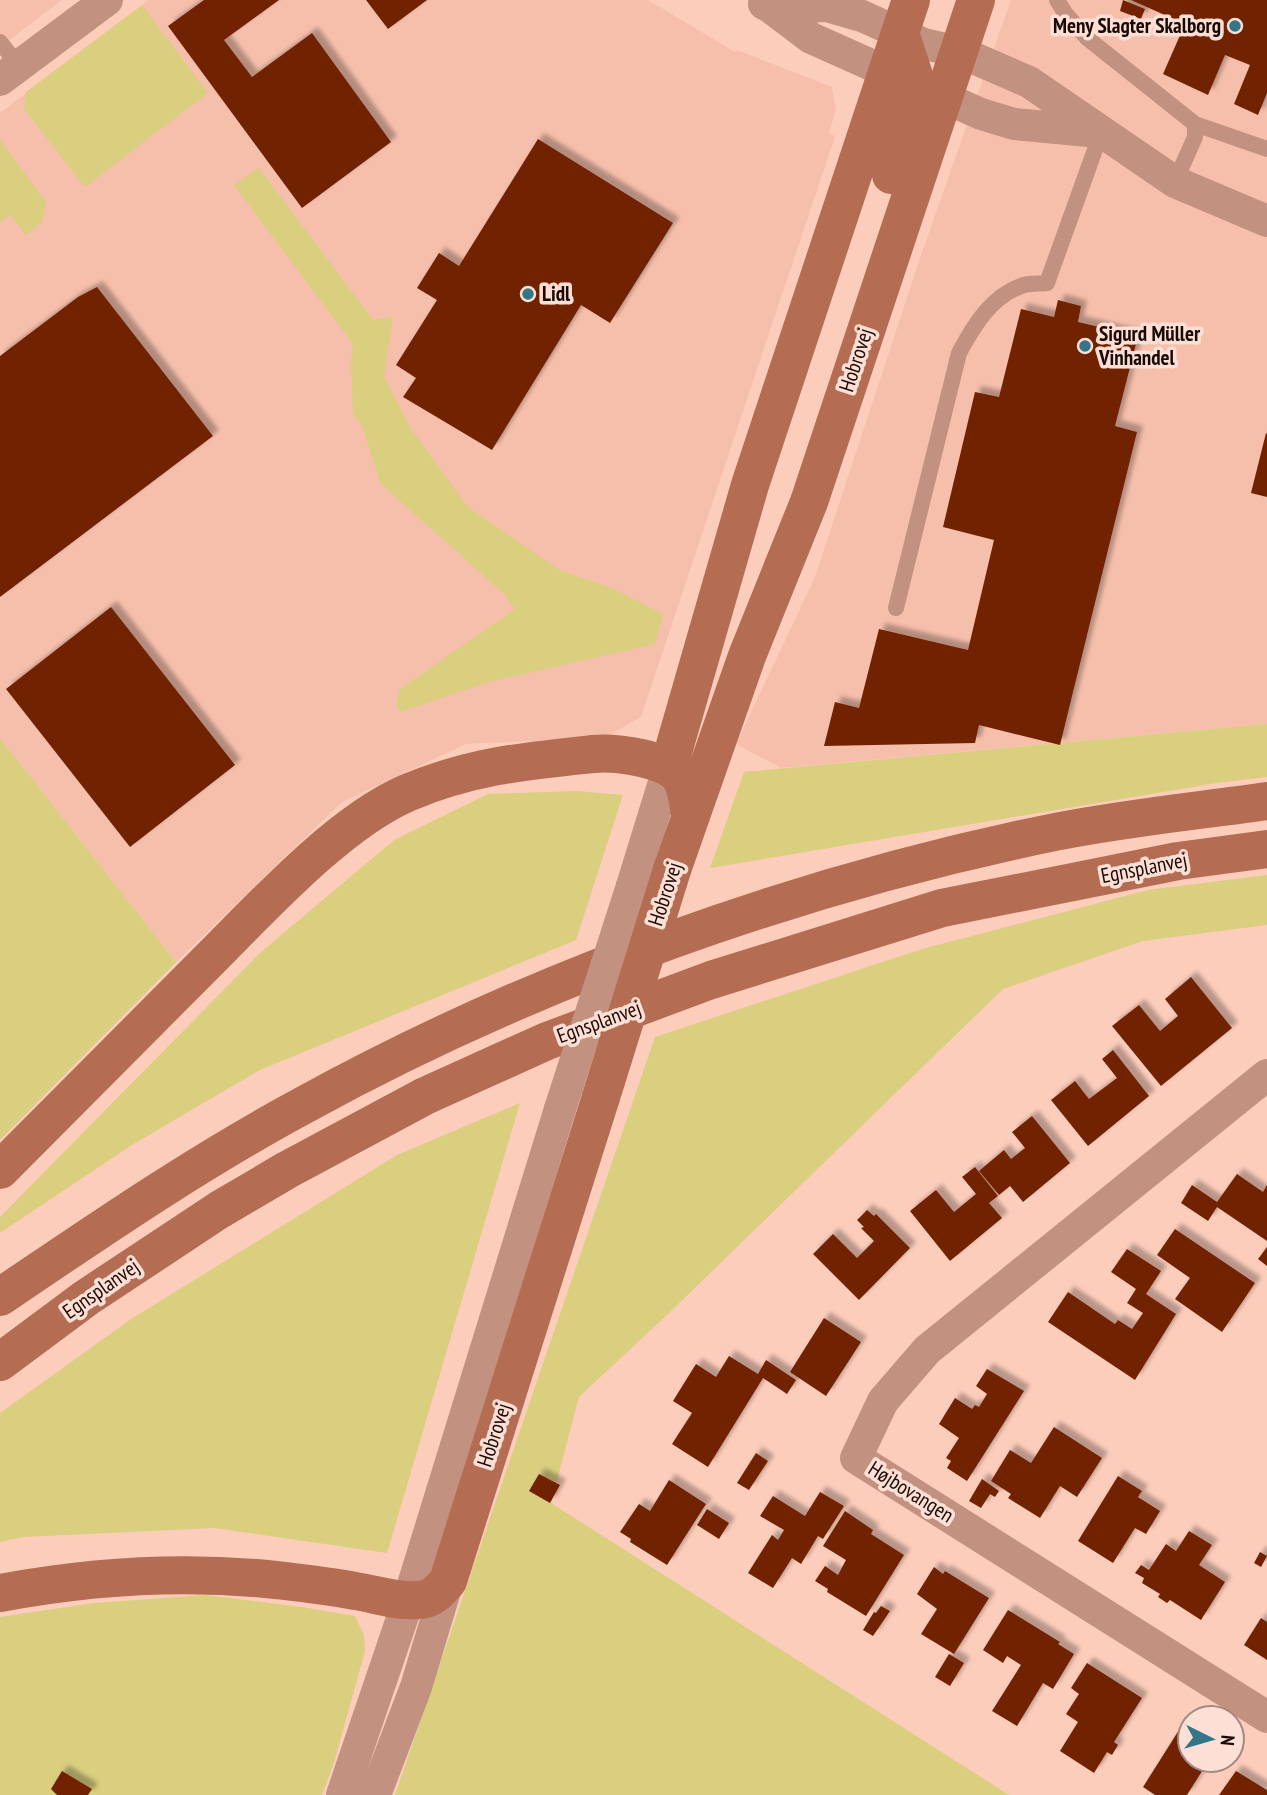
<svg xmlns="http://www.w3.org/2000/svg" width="1267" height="1795" viewBox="0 0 1267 1795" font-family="'PT Sans Narrow',sans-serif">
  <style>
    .built { fill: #f6bfac }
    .green { fill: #dace7f }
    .building { fill: #712300; filter: url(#shadow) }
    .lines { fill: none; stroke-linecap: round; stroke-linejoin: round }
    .service { stroke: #c3917f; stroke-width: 16 }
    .minor { stroke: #c3917f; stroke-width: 32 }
    .secondary { stroke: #b46c52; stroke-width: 38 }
    .minor-bridge { stroke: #c3917f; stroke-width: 32 }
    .secondary-bridge { stroke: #b46c52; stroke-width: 38 }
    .poi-dot { fill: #347588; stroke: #fddfd5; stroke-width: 2.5 }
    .labels { text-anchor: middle; stroke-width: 7; stroke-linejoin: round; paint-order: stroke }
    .poi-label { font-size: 21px; font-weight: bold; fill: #190a05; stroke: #fddfd5; text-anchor: start }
    .street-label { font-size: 21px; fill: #190a05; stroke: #fddfd5 }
  </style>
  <defs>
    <filter id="shadow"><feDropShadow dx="6" dy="-6" stdDeviation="2" flood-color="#0004"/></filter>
  </defs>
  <rect width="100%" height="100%" fill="#fdcdbc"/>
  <path class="built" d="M0,0H62L0,47Z
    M149,0H648L735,52L737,50L832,87L836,110L829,133L835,136L641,717L604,738L466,744L342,802L176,962L0,738V113Z
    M1011,0H1267V724L781,768L736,744L815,577L921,255Z"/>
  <path class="green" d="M142,5L208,93L85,187L24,109L26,92Z
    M0,140L46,202L42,222L26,235L10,215L0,222Z
    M259,168L373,320L393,317L384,376L411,429L468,507L560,570L614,589L663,614L655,644L489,682L400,712L396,705L400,689L515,609L504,594L381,484L362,426L353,414L351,362L353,344L234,185Z
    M1267,724V777L1217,783L710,868L744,772Z
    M0,738L176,962L0,1140Z
    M578,791L623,795L576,940L260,1070L132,1145L0,1233V1217L261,952L394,840L488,794Z
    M1267,875V925L1143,941L1003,989L668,1314L579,1397L551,1503L1009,1795H395L655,1037L922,949L1148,890Z
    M520,1103L387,1553L215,1528L23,1537L0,1542V1413L131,1319L397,1155Z
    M205,1595L302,1607L355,1616L364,1635L365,1651L334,1763L322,1795H0V1617L94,1603Z"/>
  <path class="building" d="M204,0H279L224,40L252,77L312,33L391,142L302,208L168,26Z
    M366,0H427L388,29Z
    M1123,0L1145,9L1141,19L1120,11Z
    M1131,0H1267V93L1258,115L1234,104L1250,65L1225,55L1208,95L1163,74L1185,24Z
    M538,139L673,223L610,323L581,305L492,450L403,397L416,378L396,365L437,300L417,288L439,253L459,266Z
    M97,287L213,436L0,597V356L78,297Z
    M1058,300L1081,306L1078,322L1138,336L1115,426L1137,432L1060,745L979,725L975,743L824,746L835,702L859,708L879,629L968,650L994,540L943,527L975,392L999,397L1021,309L1054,317Z
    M1266,433L1267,434V497L1251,493Z
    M111,607L235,765L130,847L6,689Z
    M1191,977L1232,1028L1161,1086L1112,1026L1139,1005L1160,1031L1178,1016L1165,999Z
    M1113,1050L1149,1096L1088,1146L1051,1100L1075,1081L1089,1099L1117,1078L1102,1059Z
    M1032,1116L1070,1163L1023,1202L1010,1186L999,1195L979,1171L1004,1150L1011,1159L1025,1148L1012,1132Z
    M975,1167L998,1196L989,1203L1002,1218L950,1261L910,1211L936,1190L954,1212L976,1194L962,1177Z
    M1237,1174L1263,1192L1267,1185V1241L1217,1207L1208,1221L1181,1203L1192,1185L1217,1202Z
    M867,1210L874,1216L876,1214L910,1248L859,1300L813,1254L833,1234L857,1258L874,1241L861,1228L864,1227L857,1220Z
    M1175,1229L1255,1283L1222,1332L1175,1299L1190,1278L1157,1255Z
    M1267,1247V1266L1258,1259Z
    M1127,1249L1161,1271L1146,1294L1176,1314L1135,1380L1048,1322L1068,1292L1115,1324L1118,1320L1132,1329L1143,1313L1127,1303L1136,1289L1111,1272Z
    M824,1318L861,1342L826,1396L790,1372Z
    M729,1356L758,1374L766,1360L796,1380L787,1394L763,1378L708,1467L672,1444L692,1413L673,1401L696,1364L716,1377Z
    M987,1369L1024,1391L967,1481L947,1468L951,1461L946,1458L959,1438L939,1424L955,1398L972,1409L975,1405L979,1407L987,1394L976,1386Z
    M1054,1427L1102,1458L1077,1497L1060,1486L1040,1518L1008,1498L1011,1494L991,1481L1010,1450L1031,1463Z
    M756,1453L768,1461L749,1490L737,1483Z
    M539,1474L560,1485L550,1503L529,1491Z
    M1118,1476L1142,1491L1138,1497L1160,1511L1146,1534L1135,1528L1113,1563L1078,1541Z
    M982,1479L999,1491L995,1497L990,1494L981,1508L969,1501Z
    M669,1480L706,1504L667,1565L630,1542L631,1539L620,1532L639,1504L650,1511Z
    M820,1492L844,1506L823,1539L818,1536L801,1564L792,1558L773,1588L748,1573L772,1535L778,1540L784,1530L760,1516L773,1496L805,1516Z
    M707,1509L729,1523L719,1539L697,1525Z
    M845,1511L873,1530L871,1534L904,1555L866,1616L827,1592L828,1589L815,1581L825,1566L838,1575L846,1560L823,1546Z
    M1189,1531L1212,1545L1199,1565L1225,1582L1201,1620L1170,1600L1167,1603L1158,1597L1160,1594L1142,1583L1144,1578L1135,1573L1141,1565L1149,1570L1166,1544L1176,1551Z
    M1260,1552L1267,1556L1261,1567L1254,1563Z
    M934,1567L943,1574L945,1571L989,1598L954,1654L921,1634L937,1609L917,1594Z
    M881,1606L890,1611L873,1636L863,1630L874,1612L876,1613Z
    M1008,1610L1060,1642L1058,1644L1074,1654L1053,1689L1043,1683L1017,1726L992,1711L1021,1665L1007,1656L1003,1663L983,1650Z
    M1261,1618L1267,1622V1660L1244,1645Z
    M949,1654L964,1663L950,1686L935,1677Z
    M1087,1663L1142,1698L1114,1742L1118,1745L1112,1755L1107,1752L1094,1773L1060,1751L1078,1722L1066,1714L1079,1694L1071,1688Z
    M1179,1730L1190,1737V1760H1209L1187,1795H1155L1143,1787Z
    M62,1771L92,1789L88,1795H57L51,1789Z
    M1236,1771L1267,1790V1795H1219Z"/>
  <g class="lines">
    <path class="service" d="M1057,0L1065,13L1087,38L1195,124V137L1175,182
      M0,42L19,66
      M1195,124L1267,149
      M896,608L959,353C974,325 992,295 1024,285C1031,283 1040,284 1047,283L1101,133"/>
    <path class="minor" d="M764,4L770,7L811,38L981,114L1014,124L1099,132
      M770,7L827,6L862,16L924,44L960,52L1029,82L1175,182L1267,221
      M0,80L107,0
      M632,886L669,766
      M1267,1075L927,1350L883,1401L856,1458L1267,1717
      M342,1795L408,1601L560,1109
      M375,1795L416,1687L448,1581"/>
    <path class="secondary" d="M891,175L917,85L900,33
      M669,766L750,485L911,0
      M672,870L747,656L809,502L976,0
      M0,1170C71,1098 142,1027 213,956C265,904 340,822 407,793C471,766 525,761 593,754C614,752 670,758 681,779C687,789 688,803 690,814
      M0,1297C99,1230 198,1162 304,1105C533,979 799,884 1055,832C1125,818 1197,811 1267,801
      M0,1362L86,1298L219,1210L287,1170L425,1096L547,1041L711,980L942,908L1178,861L1267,849
      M0,1593C91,1576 183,1570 276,1580C302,1583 329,1586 355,1591C375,1594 397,1602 418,1600C432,1600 439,1591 448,1581L601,1097"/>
    <path class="minor-bridge" d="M560,1109L632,886"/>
    <path class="secondary-bridge" d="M601,1097L672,870"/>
  </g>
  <g class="poi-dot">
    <circle cx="1235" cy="26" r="7"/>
    <circle cx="528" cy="294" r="7"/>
    <circle cx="1085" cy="346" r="7"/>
  </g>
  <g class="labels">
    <g class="poi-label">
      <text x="1221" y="33" text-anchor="end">Meny Slagter Skalborg</text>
      <text x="542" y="301">Lidl</text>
      <text x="1099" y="341">Sigurd Müller<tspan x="1099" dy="24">Vinhandel</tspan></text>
    </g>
    <g class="street-label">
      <text transform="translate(856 360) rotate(-72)" y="7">Hobrovej</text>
      <text transform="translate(1144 868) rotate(-11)" y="7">Egnsplanvej</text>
      <text transform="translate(665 894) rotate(-72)" y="7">Hobrovej</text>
      <text transform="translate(599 1022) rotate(-20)" y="7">Egnsplanvej</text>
      <text transform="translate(101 1289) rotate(-35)" y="7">Egnsplanvej</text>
      <text transform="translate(494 1435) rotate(-72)" y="7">Hobrovej</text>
      <text transform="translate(911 1492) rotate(32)" y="7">Højbovangen</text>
    </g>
  </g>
  <g transform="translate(1211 1739) rotate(95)"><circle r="33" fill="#fddfd5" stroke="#a28a82" stroke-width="2"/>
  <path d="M0-5L12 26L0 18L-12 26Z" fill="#347588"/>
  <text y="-10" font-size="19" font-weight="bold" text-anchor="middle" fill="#190a05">N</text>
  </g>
</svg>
